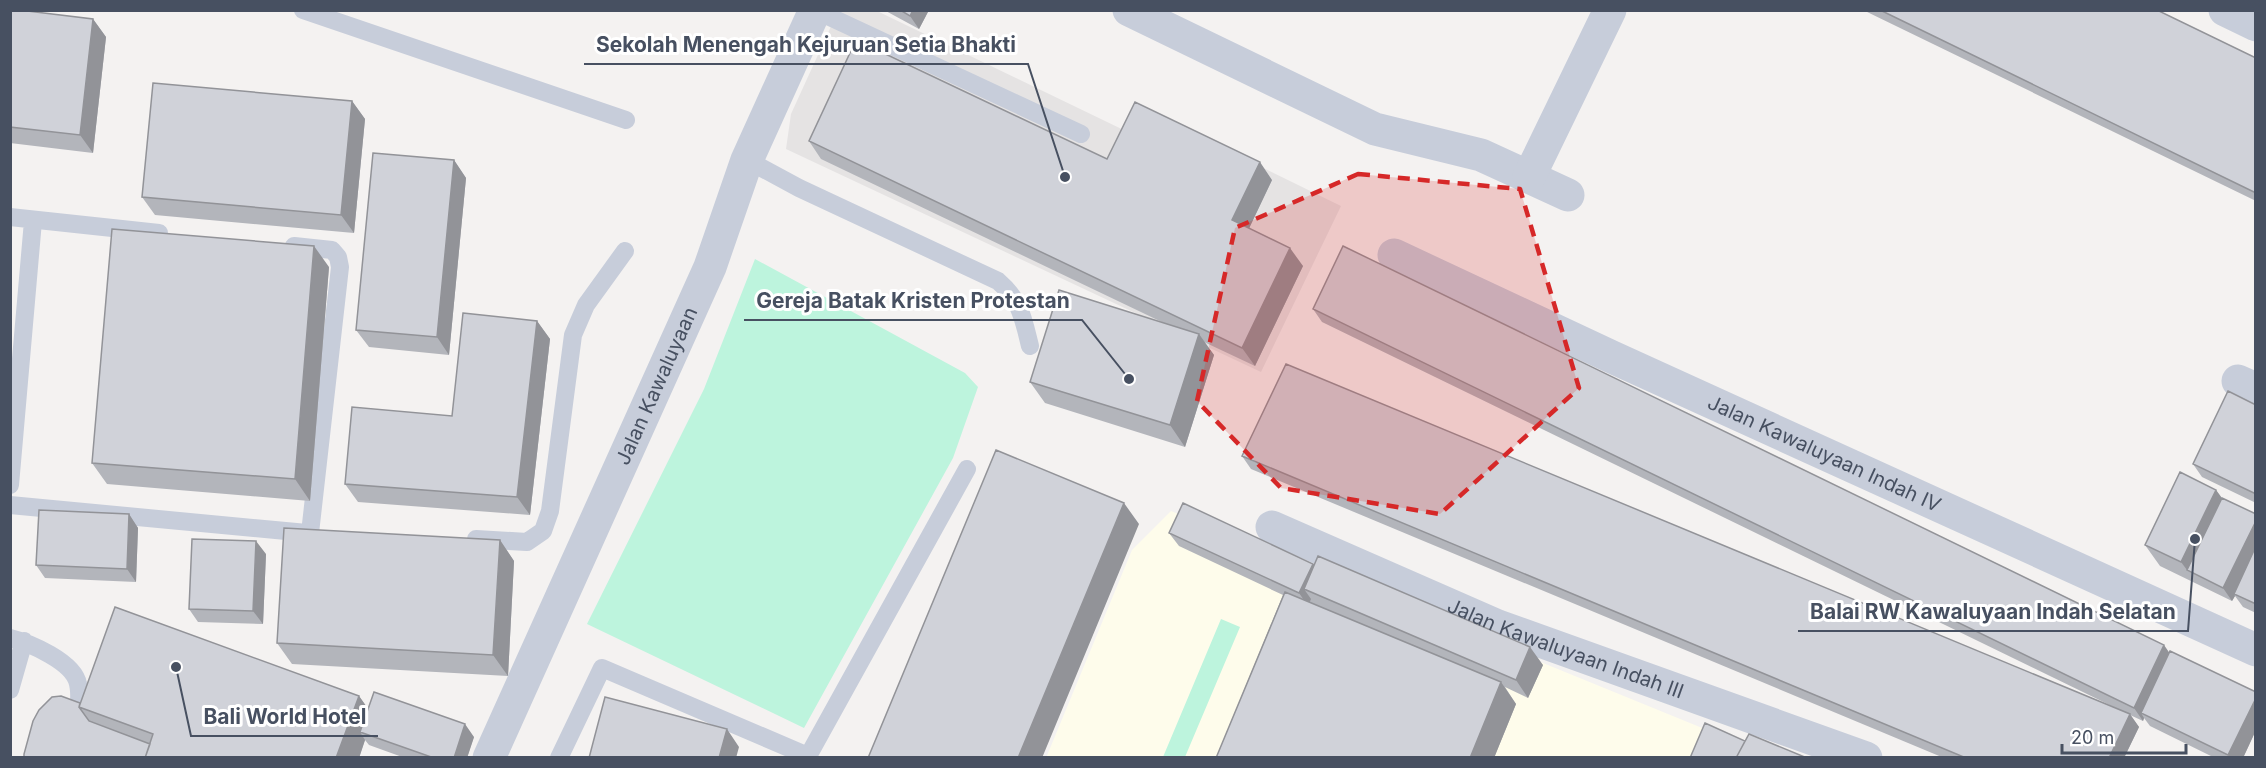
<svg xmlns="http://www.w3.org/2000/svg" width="2266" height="768" viewBox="0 0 2266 768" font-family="Inter,sans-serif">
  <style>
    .commercial { fill: #fefceb }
    .education { fill: #e5e3e3 }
    .green { fill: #bdf4dd }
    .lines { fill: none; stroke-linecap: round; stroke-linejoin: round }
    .lane { stroke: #c7cdda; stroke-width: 18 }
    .street { stroke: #c7cdda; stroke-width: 33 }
    .wall { fill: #b3b5bb }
    .shaded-wall { fill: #929398 }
    .building { fill: #d0d2d9; stroke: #929398; stroke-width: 1.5 }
    .marked { fill: #d62828; fill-opacity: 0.2; stroke: #d62828; stroke-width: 4.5; stroke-dasharray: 12 8; stroke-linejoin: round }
    .labels { text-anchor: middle; stroke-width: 6; stroke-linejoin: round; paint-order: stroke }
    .street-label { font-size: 20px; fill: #475061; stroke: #fff }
    .leader { fill: none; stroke: #475061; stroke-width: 2 }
    .callout-dot { fill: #475061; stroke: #fff; stroke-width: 2 }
    .callout-label { font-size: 21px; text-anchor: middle; font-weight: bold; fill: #475061; stroke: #fff; stroke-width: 6; stroke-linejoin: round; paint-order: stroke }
  </style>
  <rect width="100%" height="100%" fill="#f4f2f1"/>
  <path class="commercial" d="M1171,511L1761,752L1758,758H1046L1132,550Z"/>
  <path class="education" d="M838,11H877L1134,135L1147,111L1341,206L1261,372L786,149L791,114Z"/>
  <path class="green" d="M755,259L965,373L978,387L953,458L804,728L587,624L704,389Z
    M1221,619L1240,627L1185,757H1163Z"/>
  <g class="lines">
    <path class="lane" d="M303,10L626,120
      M815,10L1081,134
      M747,160L799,188L998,281C1021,301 1023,318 1030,346
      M10,217L159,233
      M294,246L332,250L338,257L340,267L310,533
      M10,485L33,221
      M10,505L307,533
      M476,539L527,542L543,531L550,511L573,335L586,305L625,251
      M10,638C30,643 74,662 78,684C80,692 79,700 79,708
      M10,690L24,641
      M559,758L602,668L808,756
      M807,758L967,469"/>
    <g class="street">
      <path d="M1129,10L1375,129L1481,155L1568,195"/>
      <path d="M2225,10L2256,25"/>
      <path d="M1529,177L1610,10"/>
      <path id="s1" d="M1394,255L1612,357L2256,650"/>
      <path d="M2238,381L2256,389"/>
      <path id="s2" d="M1272,527L1498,626L1866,758"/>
      <path id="s3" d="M489,758L710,267L747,160L815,10"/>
    </g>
  </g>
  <path class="wall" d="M10,10L93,19L106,37L93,153L10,143Z
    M884,10H929L919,29Z
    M1863,10H2157L2256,58V201Z
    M352,101L365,119L354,233L155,215L142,197Z
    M809,141L1107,159L1272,180L1249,228L1303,266L1255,366L1204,342L1214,355L1185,447L1045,403L1030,382L1166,324L821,159Z
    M454,160L466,178L449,355L369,347L356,330Z
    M329,267L310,501L107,484L92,463Z
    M1313,309L2169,653L2256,692V730L2243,758H2215L2150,726L2144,718L2143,721L2130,715L2139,727L2124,758H1944L1251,469L1242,456L2124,712L1322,322Z
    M537,321L550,339L530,515L358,502L345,484L452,416Z
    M2256,405V503L2202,477L2193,464Z
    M2216,490L2222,498L2256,514V613L2243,607L2235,596L2232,601L2160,566L2145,545Z
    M129,514L138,528L136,582L45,578L36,565Z
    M1169,533L1313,564L1314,565L1543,665L1528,698L1505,687L1516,704L1494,758H1216L1283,595L1179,546Z
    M500,540L514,561L508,676L292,664L277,643Z
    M266,554L263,624L198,622L189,609Z
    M359,696L368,709L474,737L467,758H405L369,745L365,740L359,758H24L80,703Z"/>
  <path class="shaded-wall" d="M913,10H929L919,29L910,16Z
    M93,19L106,37L93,153L80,135Z
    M352,101L365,119L354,233L341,215Z
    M454,160L466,178L449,355L437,337Z
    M1260,162L1272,180L1245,237L1232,220Z
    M314,246L329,267L310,501L295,479Z
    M1290,248L1303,266L1255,366L1242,348Z
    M537,321L550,339L530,515L517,497Z
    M1199,334L1214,355L1185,447L1170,425Z
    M2216,490L2231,511L2187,570L2181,562Z
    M1124,503L1139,524L1042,758H1018Z
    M129,514L138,528L136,582L127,569Z
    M2256,521V553L2234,594L2235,596L2232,601L2223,588Z
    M500,540L514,561L508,676L493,655Z
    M256,541L266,554L263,624L253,611Z
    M1313,564L1322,577L1304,589L1311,599L1308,606L1299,593Z
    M2164,645L2173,658L2141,713L2144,718L2143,721L2134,708Z
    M1530,647L1543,665L1528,698L1516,680Z
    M1501,682L1516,704L1494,758H1470Z
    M359,696L374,717L360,732L365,740L359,758H336Z
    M2256,698V730L2243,758H2230L2228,755Z
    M2130,714L2139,727L2124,758H2109Z
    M465,724L474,737L467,758H454Z
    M727,729L739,747L736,758H719Z"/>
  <path class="building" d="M10,10H19L93,19L80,135L10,127Z
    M900,10H913L910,16Z
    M1880,10H2157L2256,58V193Z
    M856,40L1107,159L1135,102L1260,162L1232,220L1290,248L1242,348L809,141Z
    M153,83L352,101L341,215L142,197Z
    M373,153L454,160L437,337L356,330Z
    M112,229L314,246L295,479L92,463Z
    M1343,246L2164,645L2134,708L1313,309Z
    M1059,290L1199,334L1170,425L1030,382Z
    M463,313L537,321L517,497L345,484L352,407L452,416Z
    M1286,364L2130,714L2109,758H1966L1242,456Z
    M2228,391L2256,405V494L2193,464Z
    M996,450L1124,503L1018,758H868Z
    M2180,472L2216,490L2181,562L2145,545Z
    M2222,498L2256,514V521L2223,588L2187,570Z
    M1183,503L1313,564L1299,593L1169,533Z
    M39,510L129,514L127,569L36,565Z
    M284,528L500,540L493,655L277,643Z
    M192,539L256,541L253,611L189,609Z
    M2256,546V604L2234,594Z
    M1318,556L1530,647L1516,680L1304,589Z
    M1285,592L1501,682L1470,758H1216Z
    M115,607L359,696L336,758H145L153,734L79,707Z
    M2170,651L2256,692V698L2228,755L2141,713Z
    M374,692L465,724L454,758H434L360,732Z
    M61,696L80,703L79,707L89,721L150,744L145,758H24V754L33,721L39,710L52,697Z
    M605,697L727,729L719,758H589Z
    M1705,723L1745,741L1736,758H1690Z
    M1749,734L1807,758H1736Z"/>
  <path class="marked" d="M1358,174L1520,189L1579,388L1440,514L1281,488L1197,401L1235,228Z"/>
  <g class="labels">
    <g class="street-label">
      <text dy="7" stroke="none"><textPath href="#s3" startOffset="408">Jalan Kawaluyaan</textPath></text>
      <text dy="7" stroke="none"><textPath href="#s1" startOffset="474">Jalan Kawaluyaan Indah IV</textPath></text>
      <text dy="7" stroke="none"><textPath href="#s2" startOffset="318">Jalan Kawaluyaan Indah III</textPath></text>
    </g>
  </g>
  <path class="leader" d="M1065 177L1028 64H584M1129 379L1082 320H744M2195 539L2188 631H1798M176 667L191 736H378"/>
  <g class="callout-dot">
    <circle cx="1065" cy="177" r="6"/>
    <circle cx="1129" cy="379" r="6"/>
    <circle cx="2195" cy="539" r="6"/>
    <circle cx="176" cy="667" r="6"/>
  </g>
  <g class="callout-label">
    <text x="806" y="52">Sekolah Menengah Kejuruan Setia Bhakti</text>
    <text x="913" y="308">Gereja Batak Kristen Protestan</text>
    <text x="1993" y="619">Balai RW Kawaluyaan Indah Selatan</text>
    <text x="285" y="724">Bali World Hotel</text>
  </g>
  <rect width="2266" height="768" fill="none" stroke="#475061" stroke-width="24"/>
  <path d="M2062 744v9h124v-9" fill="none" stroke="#475061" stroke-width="3"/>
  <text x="2071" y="744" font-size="18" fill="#475061" stroke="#ffffff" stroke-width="4.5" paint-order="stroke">20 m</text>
</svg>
